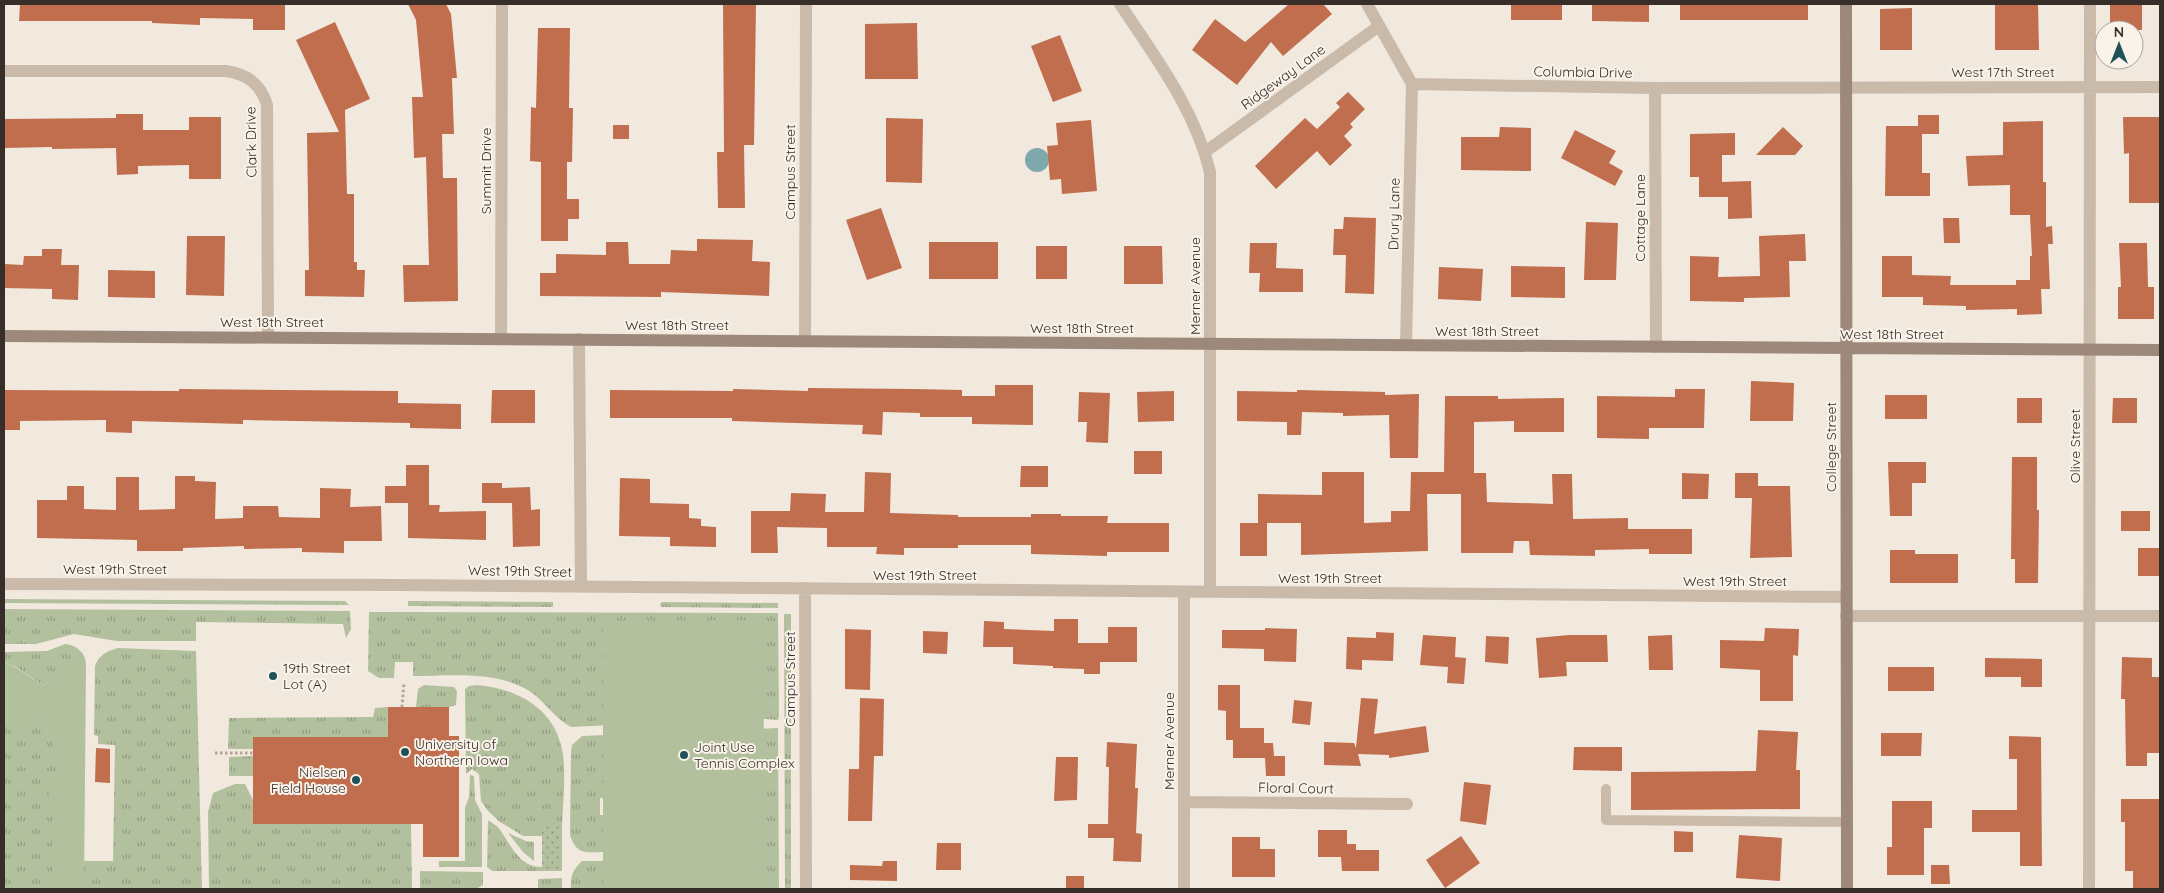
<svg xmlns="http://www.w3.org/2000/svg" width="2164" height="893" viewBox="0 0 2164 893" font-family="Quicksand,sans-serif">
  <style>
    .grass { fill: url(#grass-tufts) }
    .park { fill: url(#park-dots) }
    .pitch { fill: #b3c09e }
    .water { fill: #7ea9ad }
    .building { fill: #c06e4d }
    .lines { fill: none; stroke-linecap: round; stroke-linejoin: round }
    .path { stroke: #b5a494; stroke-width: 3; stroke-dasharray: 2.5 2.5; stroke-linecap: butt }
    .lane { stroke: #c9baaa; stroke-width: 10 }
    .street { stroke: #c9baaa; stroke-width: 12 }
    .secondary { stroke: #9d897b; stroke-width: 12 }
    .poi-dot { fill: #205157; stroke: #f9f3ea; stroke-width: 2 }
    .labels { text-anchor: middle; stroke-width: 4; stroke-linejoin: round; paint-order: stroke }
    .street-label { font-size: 14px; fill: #372e29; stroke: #f9f3ea }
    .poi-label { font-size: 14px; fill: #372e29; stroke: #f9f3ea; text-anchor: start }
  </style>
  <defs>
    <pattern id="grass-tufts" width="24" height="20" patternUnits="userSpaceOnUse" patternTransform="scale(1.25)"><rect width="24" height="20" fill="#b3c09e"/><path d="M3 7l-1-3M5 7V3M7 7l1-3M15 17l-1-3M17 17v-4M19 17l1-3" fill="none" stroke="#929c81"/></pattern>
    <pattern id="park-dots" width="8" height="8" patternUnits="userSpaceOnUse" patternTransform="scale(1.25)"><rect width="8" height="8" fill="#b3c09e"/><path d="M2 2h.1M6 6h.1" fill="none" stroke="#929c81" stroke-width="1.8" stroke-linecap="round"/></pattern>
  </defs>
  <rect width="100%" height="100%" fill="#f1e9de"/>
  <path class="grass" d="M4,599L345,601L349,605L4,603Z
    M408,601L553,602V607L408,606Z
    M662,602L778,603V608L661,607L660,604Z
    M4,609L350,611L351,629L346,638L343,624L196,622V641H117L74,634L36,644H4Z
    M369,612L778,613L779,716L778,720L754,718L571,727C554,718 546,703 531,692C498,670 450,676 413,676V662H395L394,678H379L368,671Z
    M784,614H791V889H785Z
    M65,644C77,645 86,653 86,665H65L64,668L44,686L16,667L4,662V652L47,651Z
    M118,648L196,651L202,889H84V861H113L115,745L98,744V736L94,735L95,666C99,655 107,651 118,648Z
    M424,685L454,687L457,691L456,705L449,707H416L418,689Z
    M477,685C514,688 551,706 561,745C567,766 563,803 562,826H542V836H523L500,822L488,811L481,801L479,774L472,769L466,774L465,689L469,686Z
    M388,707V737H253V749H228L229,718L373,717L375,708Z
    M32,708C48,730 59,749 62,777L49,779V817H52V889H4V725L10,718Z
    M778,728L779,889H760L608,798H600V815H608L605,852C586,852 577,856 570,835L571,752L572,745L582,736Z
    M253,756V776H229V757Z
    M470,775L474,776L475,800L482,814V867H439V861H465V808L469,797Z
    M235,784H245L253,800V824H411L412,889H209L208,812L213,793Z
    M488,820C492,823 498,826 500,830C511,845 520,868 542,867V871H492L487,867Z
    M508,833L526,841L534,842V861L523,852Z
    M582,861H603L606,865L608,889H571C570,876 573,870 582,861Z
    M420,871L483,872V885L476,889H420Z
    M562,878V889H538V879Z"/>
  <path class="park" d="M542,826H562V871H542Z"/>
  <path class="pitch" d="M763,620L765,889H603V621Z
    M4,662L15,667L44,686L64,668V665H86L84,889H52V817H48L49,778L61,776C59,750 48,730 32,709V728H9V719L4,725Z"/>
  <path class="water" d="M1025 160a12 12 0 1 1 24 0a12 12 0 1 1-24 0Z"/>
  <path class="building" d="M20,4H285V30H253V19L200,18V25L152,23V21H19Z
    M408,4H446L451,14L457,78H452L454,134H442L443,178H457L458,301L404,302L403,265H429L426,157L414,158L412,97H423L416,20Z
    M723,4H756L754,145H744L745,208H718L717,152H724Z
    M1289,4H1323L1332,14L1283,56L1271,42L1237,85L1192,50L1215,19L1245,42Z
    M1511,4H1562V20H1511Z
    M1592,4H1649V22L1592,21Z
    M1680,4H1808V20H1680Z
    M1995,4H2038L2039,50H1995Z
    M2110,4H2142V30H2110Z
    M1912,8V50H1880V9Z
    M335,22L370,99L345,110L347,194H354V262H357V270H365L364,297L305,296V270H309L307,133L339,132L296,40Z
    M917,23L918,79H865V24Z
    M538,28H570L569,108H573L572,162H567V199H579V219H568V241H541V162L530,161L531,107L536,108Z
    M1060,35L1082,91L1053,102L1031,46Z
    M1348,92L1365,109L1350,124L1353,127L1344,136L1352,145L1330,166L1317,151L1276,189L1255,166L1305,118L1317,129L1340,107L1336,103Z
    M116,114H143V130H189V117H221V179H189V165L138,166V174L117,175L116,148L52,149V147L4,148V119L116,118Z
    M1918,115H1939V134H1922V173H1930V196H1885L1886,126H1918Z
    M2123,117H2160V203H2129V153L2124,154Z
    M886,118L923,119L922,183L886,182Z
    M1091,120L1097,191L1062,194L1061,179L1050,180L1047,146L1058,145L1056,123Z
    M2043,121V182H2046V227L2052,226L2053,244H2048L2050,289H2041L2042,314L2017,315V309L1966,310V306L1923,305V297H1882V256H1912V275L1951,276L1950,285H2016V280H2030V256H2032L2030,215H2010V185L1968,186L1966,156L2003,155V122Z
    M613,125H629V139H613Z
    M1500,127L1531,128V171L1461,170V137H1499Z
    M1783,127L1803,146L1795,155H1756Z
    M1575,130L1616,151L1609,163L1623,171L1615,186L1561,158Z
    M1735,133V155H1722V182L1751,181L1752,218L1728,219V197H1699V177H1690V134Z
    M881,208L902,268L867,280L846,220Z
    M1344,217L1376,218L1374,294L1345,293L1346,255H1333L1334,229H1343Z
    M1943,218H1959L1960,243H1944Z
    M1586,222L1618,223L1616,280H1584Z
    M1805,234L1806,261H1789L1790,297L1744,298V302L1690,301V256L1719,257L1718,277L1760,276L1759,236Z
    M187,236H225L224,296L186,295Z
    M697,239L753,240L752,261L770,262L769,296L661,292V297L540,296V273H556V254L606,255V242H628L629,264H670L671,250L697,251Z
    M929,242H998V279H929Z
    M1250,243H1277L1276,268L1303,269V292H1259L1260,273H1249Z
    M2119,243H2147L2148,287H2154V319H2118V287H2121Z
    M1036,246H1067V279H1036Z
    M1124,246H1162L1163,284H1124Z
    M42,249H62L61,265H79L78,300L52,299V289L4,288V264L23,265L24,256H42Z
    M1511,266L1565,267V298L1511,297Z
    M1439,267L1483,269L1481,301L1438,299Z
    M108,270L155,271V298L108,297Z
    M1751,381L1794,383L1793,421H1750Z
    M995,385H1033V425L972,424V417H920V413L883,412L882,435L862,434L863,425L732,421V418H610V390L733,391V389L808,391V388L913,389L962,390V396H995Z
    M179,389L398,391V403L461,404V429L410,428V423L243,420V424L132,421V433L106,432V420L20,421V430H4V390L179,391Z
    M1675,389H1705L1704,428H1649V439L1597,438V396L1675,397Z
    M492,390H535V423H491Z
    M1297,390L1385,392V395L1419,394L1418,458H1390L1389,415L1343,416V413L1302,412L1301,435H1287V422L1237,421V391L1297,392Z
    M1174,391V421L1138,422L1137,392Z
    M1079,392L1110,393L1108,443L1086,442L1087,422H1078Z
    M1885,395H1927V419H1885Z
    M1445,396H1498V399L1564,398V432H1514V421L1474,422V473H1486L1487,502L1553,504L1552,474H1572L1573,519L1628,518V529H1692V554H1649V549L1595,550V556L1530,555L1529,541H1514L1513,553H1461V494H1427L1428,551L1301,555V523H1267V556H1240V523H1258V494L1322,495V472H1364V523L1391,522V511H1410L1411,472H1444Z
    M2017,398H2042V423H2017Z
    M2113,398H2137V423H2112Z
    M1134,451H1162V474H1134Z
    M2012,457H2037V510H2039L2038,583H2015V559H2011Z
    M1888,462H1926V483H1912V516H1890Z
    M406,465H429V505H440L439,512L486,511V540L408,538V503H385V486H406Z
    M1021,466H1048V487H1020Z
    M865,472L891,473L890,513L958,515V517H1031V514H1061V516H1108L1107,523H1169V552H1107V556L1031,554V545H958V548H904V555L876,554L877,547H827V528L777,527L778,553H751V511H790L791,493L826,494L825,512H864Z
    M1682,473L1709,474L1708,499H1682Z
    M1735,473H1758V486H1790L1792,557L1750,558L1752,498H1735Z
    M175,476H195V481L216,482L215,519L243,518V506H278L279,517L320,518V488L351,489L350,507L381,506L382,541H344V553L302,552V548L244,549V546L183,548V551H137V540L37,538V500H67V486H84V509L116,510V477H139V510L175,509Z
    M620,478L650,479V503L689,504V518L701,519V526L716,527V547L670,546V537L619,536Z
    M482,483H502V488L530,487L531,510L540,509V546L513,547L512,503H482Z
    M2121,511H2150V531H2121Z
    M2138,548H2160V576H2138Z
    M1890,550H1915V554H1958V583H1890Z
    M1054,619H1078V643H1108V627H1137V662H1100V674H1084V669L1053,668V666L1013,664V647H983L984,621L1004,622V629L1054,631Z
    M1265,628L1297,629L1296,662L1264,661V649L1222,648V630H1265Z
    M1765,628L1799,629L1798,656L1793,655V701H1760V670L1720,668V640L1764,641Z
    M845,629L871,630L870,690L845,689Z
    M923,631L948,632L947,654L923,653Z
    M1376,632L1394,633L1393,661L1362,660V670L1346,669L1347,637L1376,638Z
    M1423,635L1456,637L1455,657L1466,658L1464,684L1447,683L1448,667L1420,665Z
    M1569,635H1607L1608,662H1566L1567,676L1539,678L1536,638Z
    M1672,635L1673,670H1649L1648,636Z
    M1486,636L1509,637L1508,664L1485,662Z
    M2122,657L2152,658V677H2160V753H2147V766H2126L2125,699H2121Z
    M1985,658L2042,659V687H2021V677H1985Z
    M1888,667H1934V691H1888Z
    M1218,685H1240V728H1264V743H1273L1274,756H1285V776H1266L1265,758H1233V740H1226V711L1218,710Z
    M860,698L884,699L883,756H874L872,821H848L849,769H859Z
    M1361,698L1378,699L1374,734L1426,726L1429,752L1389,758V755L1358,754L1361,766L1324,765V742L1354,743L1356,748Z
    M1294,700L1312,702L1310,725L1292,723Z
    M388,707H449V736H459V857H423V824H253V737H388Z
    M1758,730L1798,732L1796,770H1800V809L1631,810V772L1756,771Z
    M1881,733H1922L1921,756H1881Z
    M2009,736L2041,737L2042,866H2020V832H1972V810H2017V759H2009Z
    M1107,742L1137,744L1135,788H1138L1136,833L1142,834L1141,862L1113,861L1114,838H1088V824H1108L1109,767H1106Z
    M1574,747H1622V771L1573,770Z
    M96,748L110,749V783L95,782Z
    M1056,757H1078L1077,800L1054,801Z
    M1464,782L1491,785L1486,825L1460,821Z
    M2121,799H2160V889H2133V871H2125V822H2121Z
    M1892,801H1932V828H1924V875H1887V847H1892Z
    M1318,830H1347V844H1356V850H1379V871H1342L1341,857H1318Z
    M1674,831L1693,832V852H1674Z
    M1739,835L1782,838L1780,881L1736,878Z
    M1461,836L1480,863L1445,888L1426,860Z
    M1232,837H1260V849H1275V877H1232Z
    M937,843H961V870H936Z
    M883,861H897V881L850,880V865L882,866Z
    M1931,865H1949L1950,884H1931Z
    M1066,876H1084V889H1066Z"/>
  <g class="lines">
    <path class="path" d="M402,707L404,683
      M215,753H253"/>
    <path class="lane" d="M1606,789V820L1847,822"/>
    <path class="street" d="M1120,4C1155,57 1195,109 1210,172V592
      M1367,4L1412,84L1655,88L2160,87
      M4,71H226C247,74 261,84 267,105L268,337
      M1655,88L1656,347
      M1205,152L1379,26
      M501,339L502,4
      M579,339L581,587
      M805,341L806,4
      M1406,345L1412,84
      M4,584L402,585L1846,597
      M805,588L806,889
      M1846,616H2160
      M1184,802L1407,804
      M1184,889V592
      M2089,889L2090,4"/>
    <path class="secondary" d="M1846,4L1847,889
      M4,336L2160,350"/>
  </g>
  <g class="poi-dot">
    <circle cx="273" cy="676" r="5"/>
    <circle cx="405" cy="752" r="5"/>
    <circle cx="684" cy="755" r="5"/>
    <circle cx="356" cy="780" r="5"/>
  </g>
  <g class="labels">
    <g class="street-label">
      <text transform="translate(1583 72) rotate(1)" y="5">Columbia Drive</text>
      <text x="2003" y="77">West 17th Street</text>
      <text transform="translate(1283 77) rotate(-36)" y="5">Ridgeway Lane</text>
      <text transform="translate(251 142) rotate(-91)" y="5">Clark Drive</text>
      <text transform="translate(486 171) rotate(-90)" y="5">Summit Drive</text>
      <text transform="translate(790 172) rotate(-90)" y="5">Campus Street</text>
      <text transform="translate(1394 214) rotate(-89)" y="5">Drury Lane</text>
      <text transform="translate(1640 218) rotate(-90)" y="5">Cottage Lane</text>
      <text transform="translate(1195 286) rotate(-90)" y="5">Merner Avenue</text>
      <text x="272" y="327">West 18th Street</text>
      <text x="677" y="330">West 18th Street</text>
      <text x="1082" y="333">West 18th Street</text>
      <text x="1487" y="336">West 18th Street</text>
      <text x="1892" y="339">West 18th Street</text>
      <text transform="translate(2075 446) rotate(-90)" y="5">Olive Street</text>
      <text transform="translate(1831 447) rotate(-90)" y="5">College Street</text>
      <text x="115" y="574">West 19th Street</text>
      <text transform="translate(520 571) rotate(1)" y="5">West 19th Street</text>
      <text x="925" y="580">West 19th Street</text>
      <text x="1330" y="583">West 19th Street</text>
      <text x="1735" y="586">West 19th Street</text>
      <text transform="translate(790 679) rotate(-90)" y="5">Campus Street</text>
      <text transform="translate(1169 741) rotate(-90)" y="5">Merner Avenue</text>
      <text transform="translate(1296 788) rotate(1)" y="5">Floral Court</text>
    </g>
    <g class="poi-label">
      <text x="283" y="673">19th Street<tspan x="283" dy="16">Lot (A)</tspan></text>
      <text x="415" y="749">University of<tspan x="415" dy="16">Northern Iowa</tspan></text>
      <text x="694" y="752">Joint Use<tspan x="694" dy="16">Tennis Complex</tspan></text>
      <text x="346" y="777" text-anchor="end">Nielsen<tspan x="346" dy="16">Field House</tspan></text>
    </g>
  </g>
  <rect width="2164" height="893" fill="none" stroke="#372e29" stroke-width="10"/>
  <g transform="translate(2119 45)"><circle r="24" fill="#f9f3ea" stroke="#aba49d"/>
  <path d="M0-4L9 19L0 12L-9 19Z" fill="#205157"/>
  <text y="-8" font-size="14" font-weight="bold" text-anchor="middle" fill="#372e29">N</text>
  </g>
</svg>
